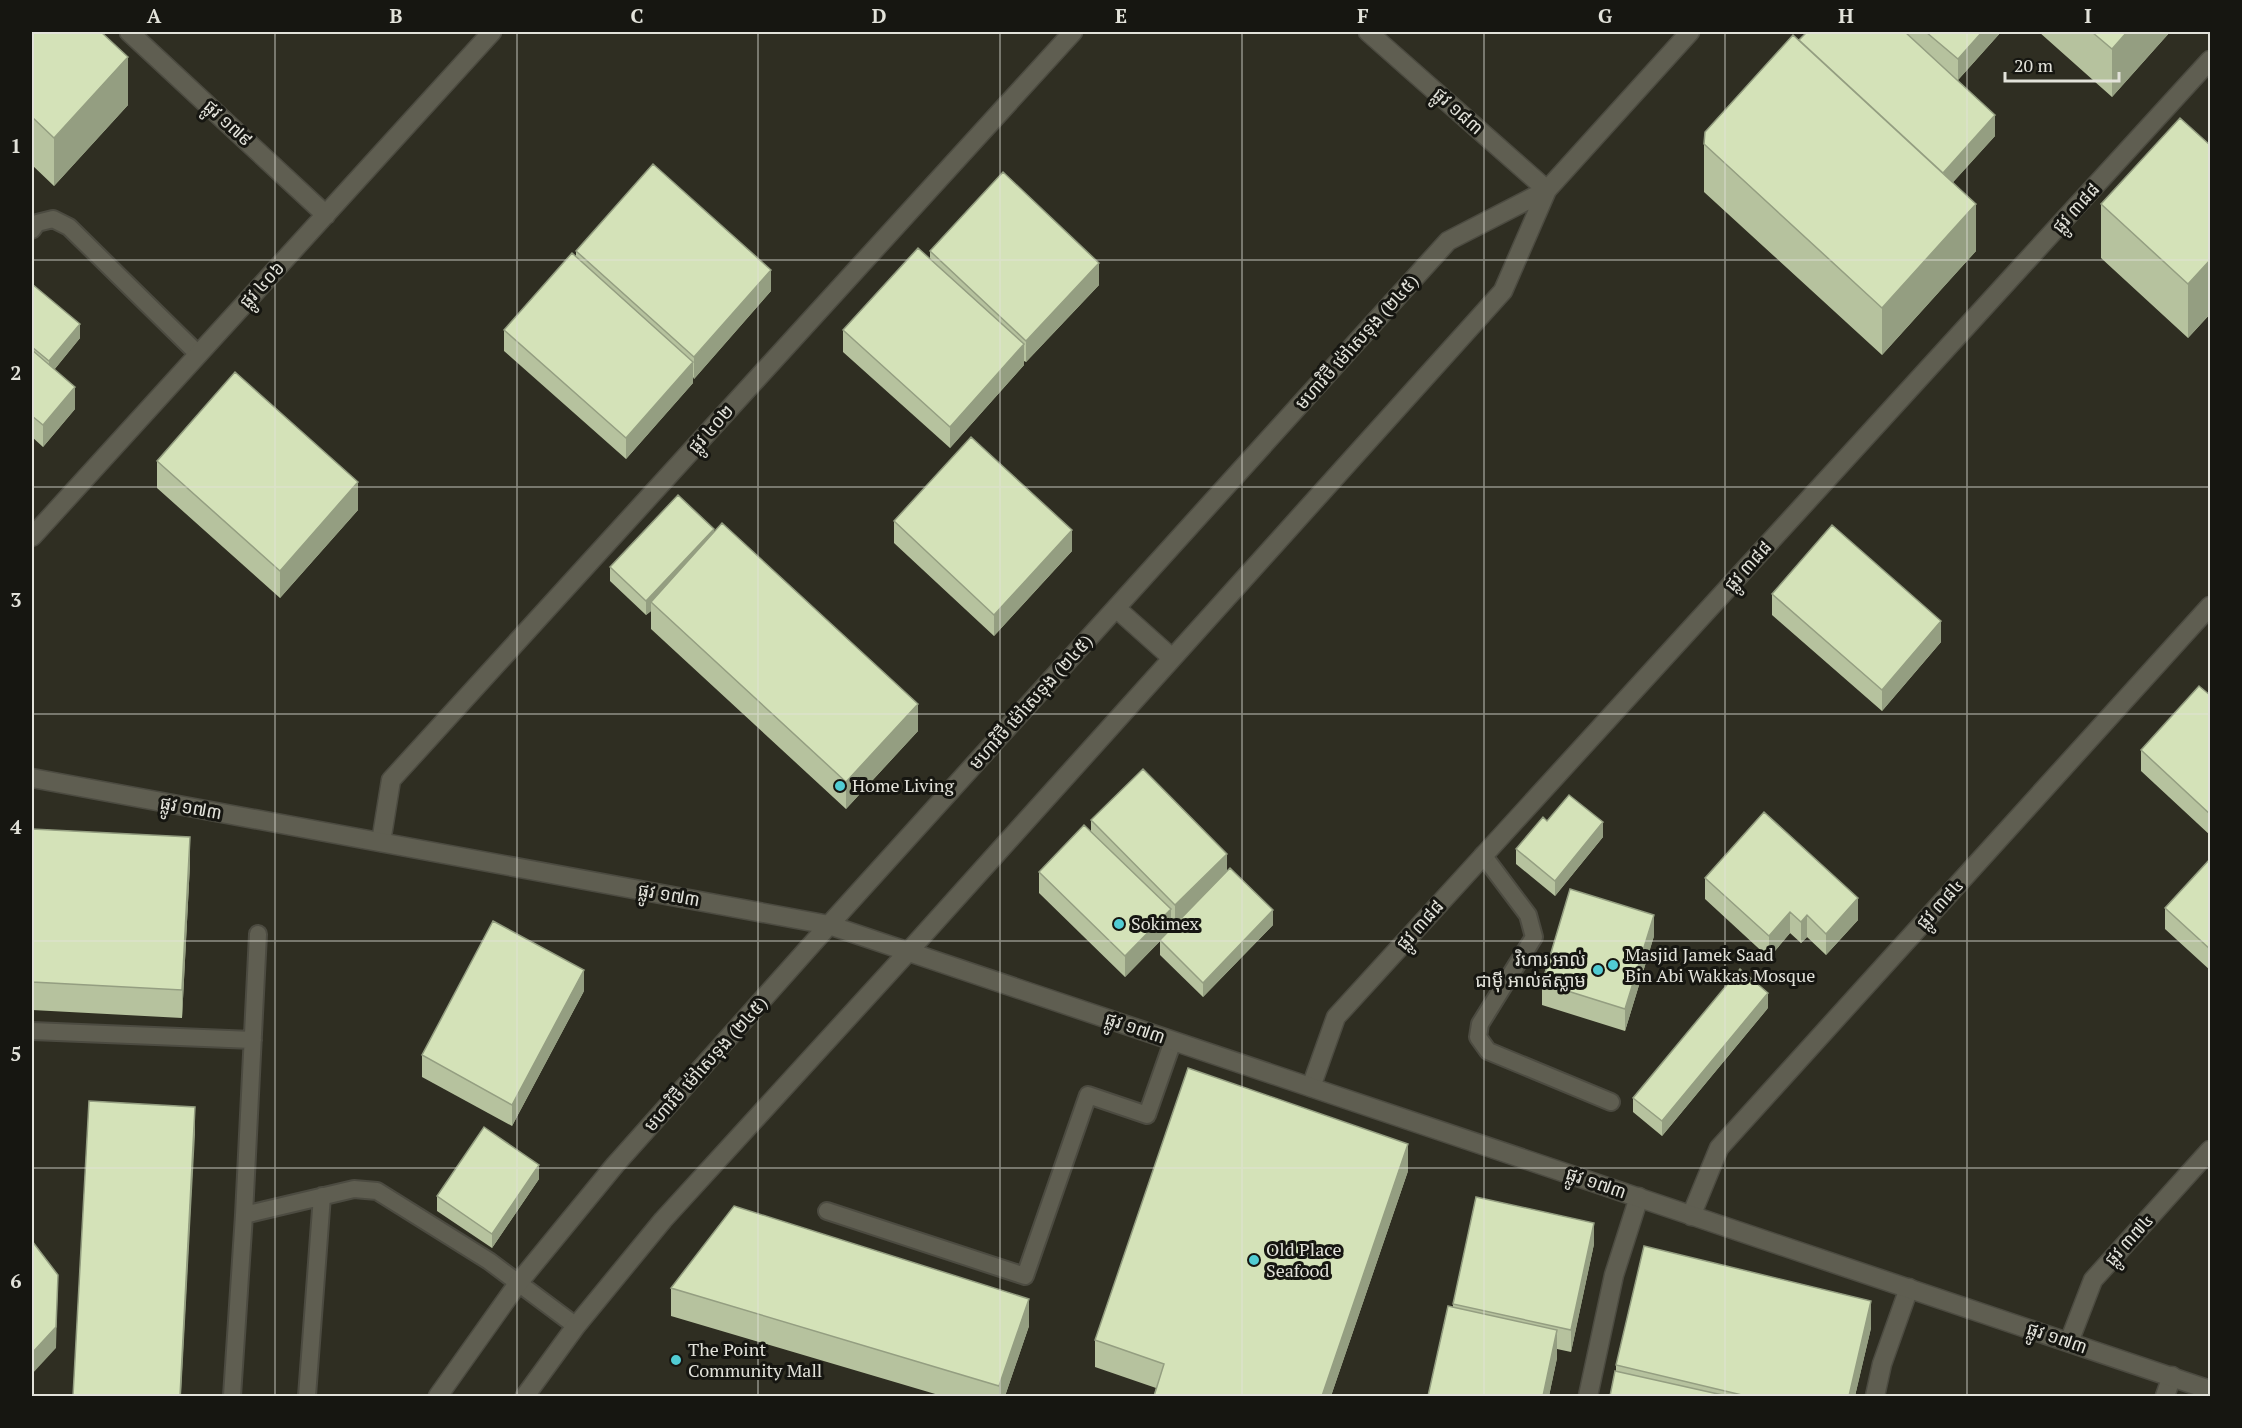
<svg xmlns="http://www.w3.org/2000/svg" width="2242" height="1428" viewBox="0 0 2242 1428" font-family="'PT Serif','Noto Sans Khmer',serif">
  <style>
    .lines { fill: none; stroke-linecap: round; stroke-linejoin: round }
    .lane-casing { stroke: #4c4b41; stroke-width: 20 }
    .street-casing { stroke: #4c4b41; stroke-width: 21 }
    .secondary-casing { stroke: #4c4b41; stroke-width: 21 }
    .lane { stroke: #5f5e51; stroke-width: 16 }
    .street { stroke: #5f5e51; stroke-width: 18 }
    .secondary { stroke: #5f5e51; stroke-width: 18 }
    .wall { fill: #b6c29e }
    .shaded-wall { fill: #949e81 }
    .building { fill: #d4e2b8; stroke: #949e81; stroke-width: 1.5 }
    .grid { fill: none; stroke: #e2e2da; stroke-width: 1.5; stroke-opacity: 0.55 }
    .poi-dot { fill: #51ccd3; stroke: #161611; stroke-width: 2 }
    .labels { text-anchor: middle; stroke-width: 6; stroke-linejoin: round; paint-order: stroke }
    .street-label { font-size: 18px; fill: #e2e2da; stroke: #161611 }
    .poi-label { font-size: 18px; fill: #e2e2da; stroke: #161611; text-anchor: start }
    .neatline { fill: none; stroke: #e2e2da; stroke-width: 2 }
    .grid-label { font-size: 20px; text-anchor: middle; font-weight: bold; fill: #e2e2da }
  </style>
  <rect width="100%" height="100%" fill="#2f2e22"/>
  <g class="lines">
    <defs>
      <path id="lane" d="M32,230L37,223L53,219L69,227L198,354
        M1483,855L1528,915L1534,937L1480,1024L1478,1037L1488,1051L1611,1102
        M32,1031L253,1040
        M827,1211L1025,1276L1088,1095L1147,1115L1173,1041
        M244,1215L354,1189L377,1191L489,1261L576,1326
        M232,1396L244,1215L258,934
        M307,1396L322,1196"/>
      <path id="street" d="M129,32L326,215
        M32,537L492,32
        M381,842L391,780L1073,32
        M1311,1087L1336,1017L2210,60
        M1691,1216L1719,1148L2210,606
        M2069,1342L2093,1280L2210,1150
        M1588,1396L1614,1275L1639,1197
        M1875,1396L1882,1364L1909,1288
        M2165,1396L2172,1376"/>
      <path id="secondary" d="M1368,32L1547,190
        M1116,608L1172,658
        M32,778L829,925L2210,1390
        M438,1396L519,1282L615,1165L829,925L1448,241L1547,190
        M525,1396L576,1326L663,1220L908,952L1503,291L1547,190L1690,32"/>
    </defs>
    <use href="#lane" class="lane-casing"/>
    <use href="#street" class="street-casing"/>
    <use href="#secondary" class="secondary-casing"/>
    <use href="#lane" class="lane"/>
    <use href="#street" class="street"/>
    <use href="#secondary" class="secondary"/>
  </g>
  <path class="wall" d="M32,32L128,105L54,186L32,165Z
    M1807,32H2001L1958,80L1995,136L1953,182L1976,251L1882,355L1704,192V144Z
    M2039,32H2170L2112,97Z
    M2211,146V313L2188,338L2101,258V204Z
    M576,251L771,291L694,379L693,377V383L626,459L504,351V330L576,257Z
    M930,251L1099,285L1026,362L1024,361V365L950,448L843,352V330L930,259Z
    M32,284L80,338L54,370L75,409L43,447L32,437Z
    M157,461L358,510L280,598L157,488Z
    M894,521L1072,551L994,636L894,543Z
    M714,532L918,731L846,809L651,629V611L646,615L610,581V567Z
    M1772,594L1941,642L1882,711L1772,615Z
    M2211,696V836L2141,771V750Z
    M1091,820L1227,871L1273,925L1203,997L1160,955V941L1125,977L1039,893V872L1091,831Z
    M1547,821L1603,837L1555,896L1516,864V849Z
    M32,829L190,864L182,1018L32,1010Z
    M2211,858V971L2165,929V908Z
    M1705,878L1858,920L1826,955L1807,937L1801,943L1790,933L1769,958L1705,899Z
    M1654,936L1625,1031L1542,1005V983Z
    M584,991L512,1126L422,1077V1055Z
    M1768,1008L1662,1136L1633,1112V1098Z
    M1408,1171L1331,1396H1154L1156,1388L1095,1367V1340Z
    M539,1179L492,1248L437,1211V1196Z
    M1594,1244L1571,1352L1557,1349V1358L1549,1396H1428L1453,1307V1304Z
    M671,1288L1029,1326L1005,1396H942L671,1316Z
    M1871,1328L1855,1396H1610L1616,1371V1365Z"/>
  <path class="shaded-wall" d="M1982,32H2001L1958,80V59Z
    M2127,32H2170L2112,97V49Z
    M128,57V105L54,186V138Z
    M1995,115V136L1937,200V179Z
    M1976,204V251L1882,355V308Z
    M2211,259V313L2188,338V284Z
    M1099,263V285L1026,362V341Z
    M771,270V291L694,379V357Z
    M80,324V338L49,376V361Z
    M1024,344V365L950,448V427Z
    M693,362V383L626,459V438Z
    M75,387V409L43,447V425Z
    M358,482V510L280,598V571Z
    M714,529V544L651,602V611L646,615V601Z
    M1072,530V551L994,636V615Z
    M1941,621V642L1882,711V690Z
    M918,704V731L846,809V782Z
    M1603,822V837L1555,896V881Z
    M190,837V864L182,1018V990Z
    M1227,854V875L1175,926V905Z
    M1858,898V920L1826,955V934Z
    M1171,909V930L1125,977V956Z
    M1273,910V925L1203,997V983Z
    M1790,912V933L1769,958V936Z
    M1654,915V936L1625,1031V1009Z
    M1807,915V937L1801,943V922Z
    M584,970V991L512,1126V1105Z
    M1768,993V1008L1662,1136V1121Z
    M195,1107V1135L181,1396H180Z
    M1408,1144V1171L1331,1396H1322Z
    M539,1165V1179L492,1248V1234Z
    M1594,1223V1244L1571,1352V1330Z
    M58,1275L56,1348L32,1374V1353Z
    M1029,1299V1326L1005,1396H999V1386Z
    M1871,1301V1328L1855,1396H1849Z
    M1557,1330V1358L1549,1396H1543Z"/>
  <path class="building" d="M32,32H101L128,57L54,138L32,117Z
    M1807,32H1905L1995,115L1943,173L1799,40Z
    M1926,32H1982L1958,59Z
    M2092,32H2127L2112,49Z
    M1793,35L1976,204L1882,308L1704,144L1705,132Z
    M2180,118L2211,146V259L2188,284L2101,204Z
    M653,164L771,270L694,357L576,251Z
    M1003,172L1099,263L1026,341L930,251Z
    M918,248L1024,344L950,427L843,330Z
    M572,253L693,362L626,438L504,330Z
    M32,284L80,324L49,361L32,347Z
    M32,350L75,387L43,425L32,416Z
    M235,372L358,482L280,571L157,461Z
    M971,437L1072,530L994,615L894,521Z
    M678,495L714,529L646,601L610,567Z
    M722,523L918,704L846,782L651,602Z
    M1832,525L1941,621L1882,690L1772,594Z
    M2199,686L2211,696V815L2141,750Z
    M1143,769L1227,854L1175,905L1091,820Z
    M1569,795L1603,822L1555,881L1516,849L1543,817L1547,821Z
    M1764,812L1858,898L1826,934L1807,915L1801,922L1790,912L1769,936L1705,878Z
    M1084,825L1171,909L1125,956L1039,872Z
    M32,829L190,837L182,990L32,982Z
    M2211,858V950L2165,908Z
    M1230,868L1273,910L1203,983L1160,940Z
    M1570,889L1654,915L1625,1009L1542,983Z
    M493,921L584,970L512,1105L422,1055Z
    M1740,969L1768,993L1662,1121L1633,1098Z
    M1188,1068L1408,1144L1322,1396H1154L1164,1364L1095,1340Z
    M89,1101L195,1107L180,1396H73Z
    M484,1127L539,1165L492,1234L437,1196Z
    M1476,1197L1594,1223L1571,1330L1453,1304Z
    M734,1206L1029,1299L999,1386L671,1288Z
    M32,1241L58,1275L56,1327L32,1353Z
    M1644,1246L1871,1301L1849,1396H1746L1616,1365Z
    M1448,1306L1557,1330L1543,1396H1428Z
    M1615,1371L1727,1396H1610Z"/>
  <path class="grid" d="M275,32V1396M517,32V1396M758,32V1396M1000,32V1396M1242,32V1396M1484,32V1396M1725,32V1396M1967,32V1396M32,260H2210M32,487H2210M32,714H2210M32,941H2210M32,1168H2210"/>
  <g class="poi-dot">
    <circle cx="840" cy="786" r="6"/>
    <circle cx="1119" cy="924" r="6"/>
    <circle cx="1613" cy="965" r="6"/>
    <circle cx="1598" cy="970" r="6"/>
    <circle cx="1254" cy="1260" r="6"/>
    <circle cx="676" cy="1360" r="6"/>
  </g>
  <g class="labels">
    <g class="street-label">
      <text transform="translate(1458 111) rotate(42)" y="6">ផ្លូវ ១៨៣</text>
      <text transform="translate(228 123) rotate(43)" y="6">ផ្លូវ ១៧៩</text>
      <text transform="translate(2076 208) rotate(-48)" y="6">ផ្លូវ ៣៨៨</text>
      <text transform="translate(262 285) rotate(-47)" y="6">ផ្លូវ ៤០៦</text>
      <text transform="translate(1357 342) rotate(-48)" y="6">មហាវិថី ម៉ៅសេទុង (២៤៥)</text>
      <text transform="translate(711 429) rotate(-48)" y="6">ផ្លូវ ៤០២</text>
      <text transform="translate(1748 566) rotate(-48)" y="6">ផ្លូវ ៣៨៨</text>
      <text transform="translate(1031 702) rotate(-48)" y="6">មហាវិថី ម៉ៅសេទុង (២៤៥)</text>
      <text transform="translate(191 808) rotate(10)" y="6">ផ្លូវ ១៧៣</text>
      <text transform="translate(669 895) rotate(10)" y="6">ផ្លូវ ១៧៣</text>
      <text transform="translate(1940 904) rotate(-48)" y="6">ផ្លូវ ៣៨៤</text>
      <text transform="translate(1420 925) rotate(-48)" y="6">ផ្លូវ ៣៨៨</text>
      <text transform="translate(1135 1028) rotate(19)" y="6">ផ្លូវ ១៧៣</text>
      <text transform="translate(706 1064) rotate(-48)" y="6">មហាវិថី ម៉ៅសេទុង (២៤៥)</text>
      <text transform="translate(1596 1183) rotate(19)" y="6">ផ្លូវ ១៧៣</text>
      <text transform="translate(2129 1240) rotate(-48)" y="6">ផ្លូវ ៣៧៤</text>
      <text transform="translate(2057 1338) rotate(19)" y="6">ផ្លូវ ១៧៣</text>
    </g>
    <g class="poi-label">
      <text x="852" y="792">Home Living</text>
      <text x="1131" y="930">Sokimex</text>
      <text x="1625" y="961">Masjid Jamek Saad<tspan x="1625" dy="21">Bin Abi Wakkas Mosque</tspan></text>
      <text x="1586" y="966" text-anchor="end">វិហារ អាល់<tspan x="1586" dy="21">ជាម៉ី អាល់ឥស្លាម</tspan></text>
      <text x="1266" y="1256">Old Place<tspan x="1266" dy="21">Seafood</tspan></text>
      <text x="688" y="1356">The Point<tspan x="688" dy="21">Community Mall</tspan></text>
    </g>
  </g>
  <rect width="2242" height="1428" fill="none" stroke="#161611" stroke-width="66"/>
  <path d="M2005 72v9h114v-9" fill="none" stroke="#e2e2da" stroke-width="3"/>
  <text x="2014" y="72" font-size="18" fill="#e2e2da" stroke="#161611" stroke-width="4.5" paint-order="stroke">20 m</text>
  <rect x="33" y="33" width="2176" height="1362" class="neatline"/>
  <g class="grid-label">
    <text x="154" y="23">A</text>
    <text x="396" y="23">B</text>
    <text x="637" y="23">C</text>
    <text x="879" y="23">D</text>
    <text x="1121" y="23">E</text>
    <text x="1363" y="23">F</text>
    <text x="1605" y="23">G</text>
    <text x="1846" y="23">H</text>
    <text x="2088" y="23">I</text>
    <text x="16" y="153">1</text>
    <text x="16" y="380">2</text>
    <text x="16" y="607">3</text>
    <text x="16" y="834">4</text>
    <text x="16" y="1061">5</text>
    <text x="16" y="1288">6</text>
  </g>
</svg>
